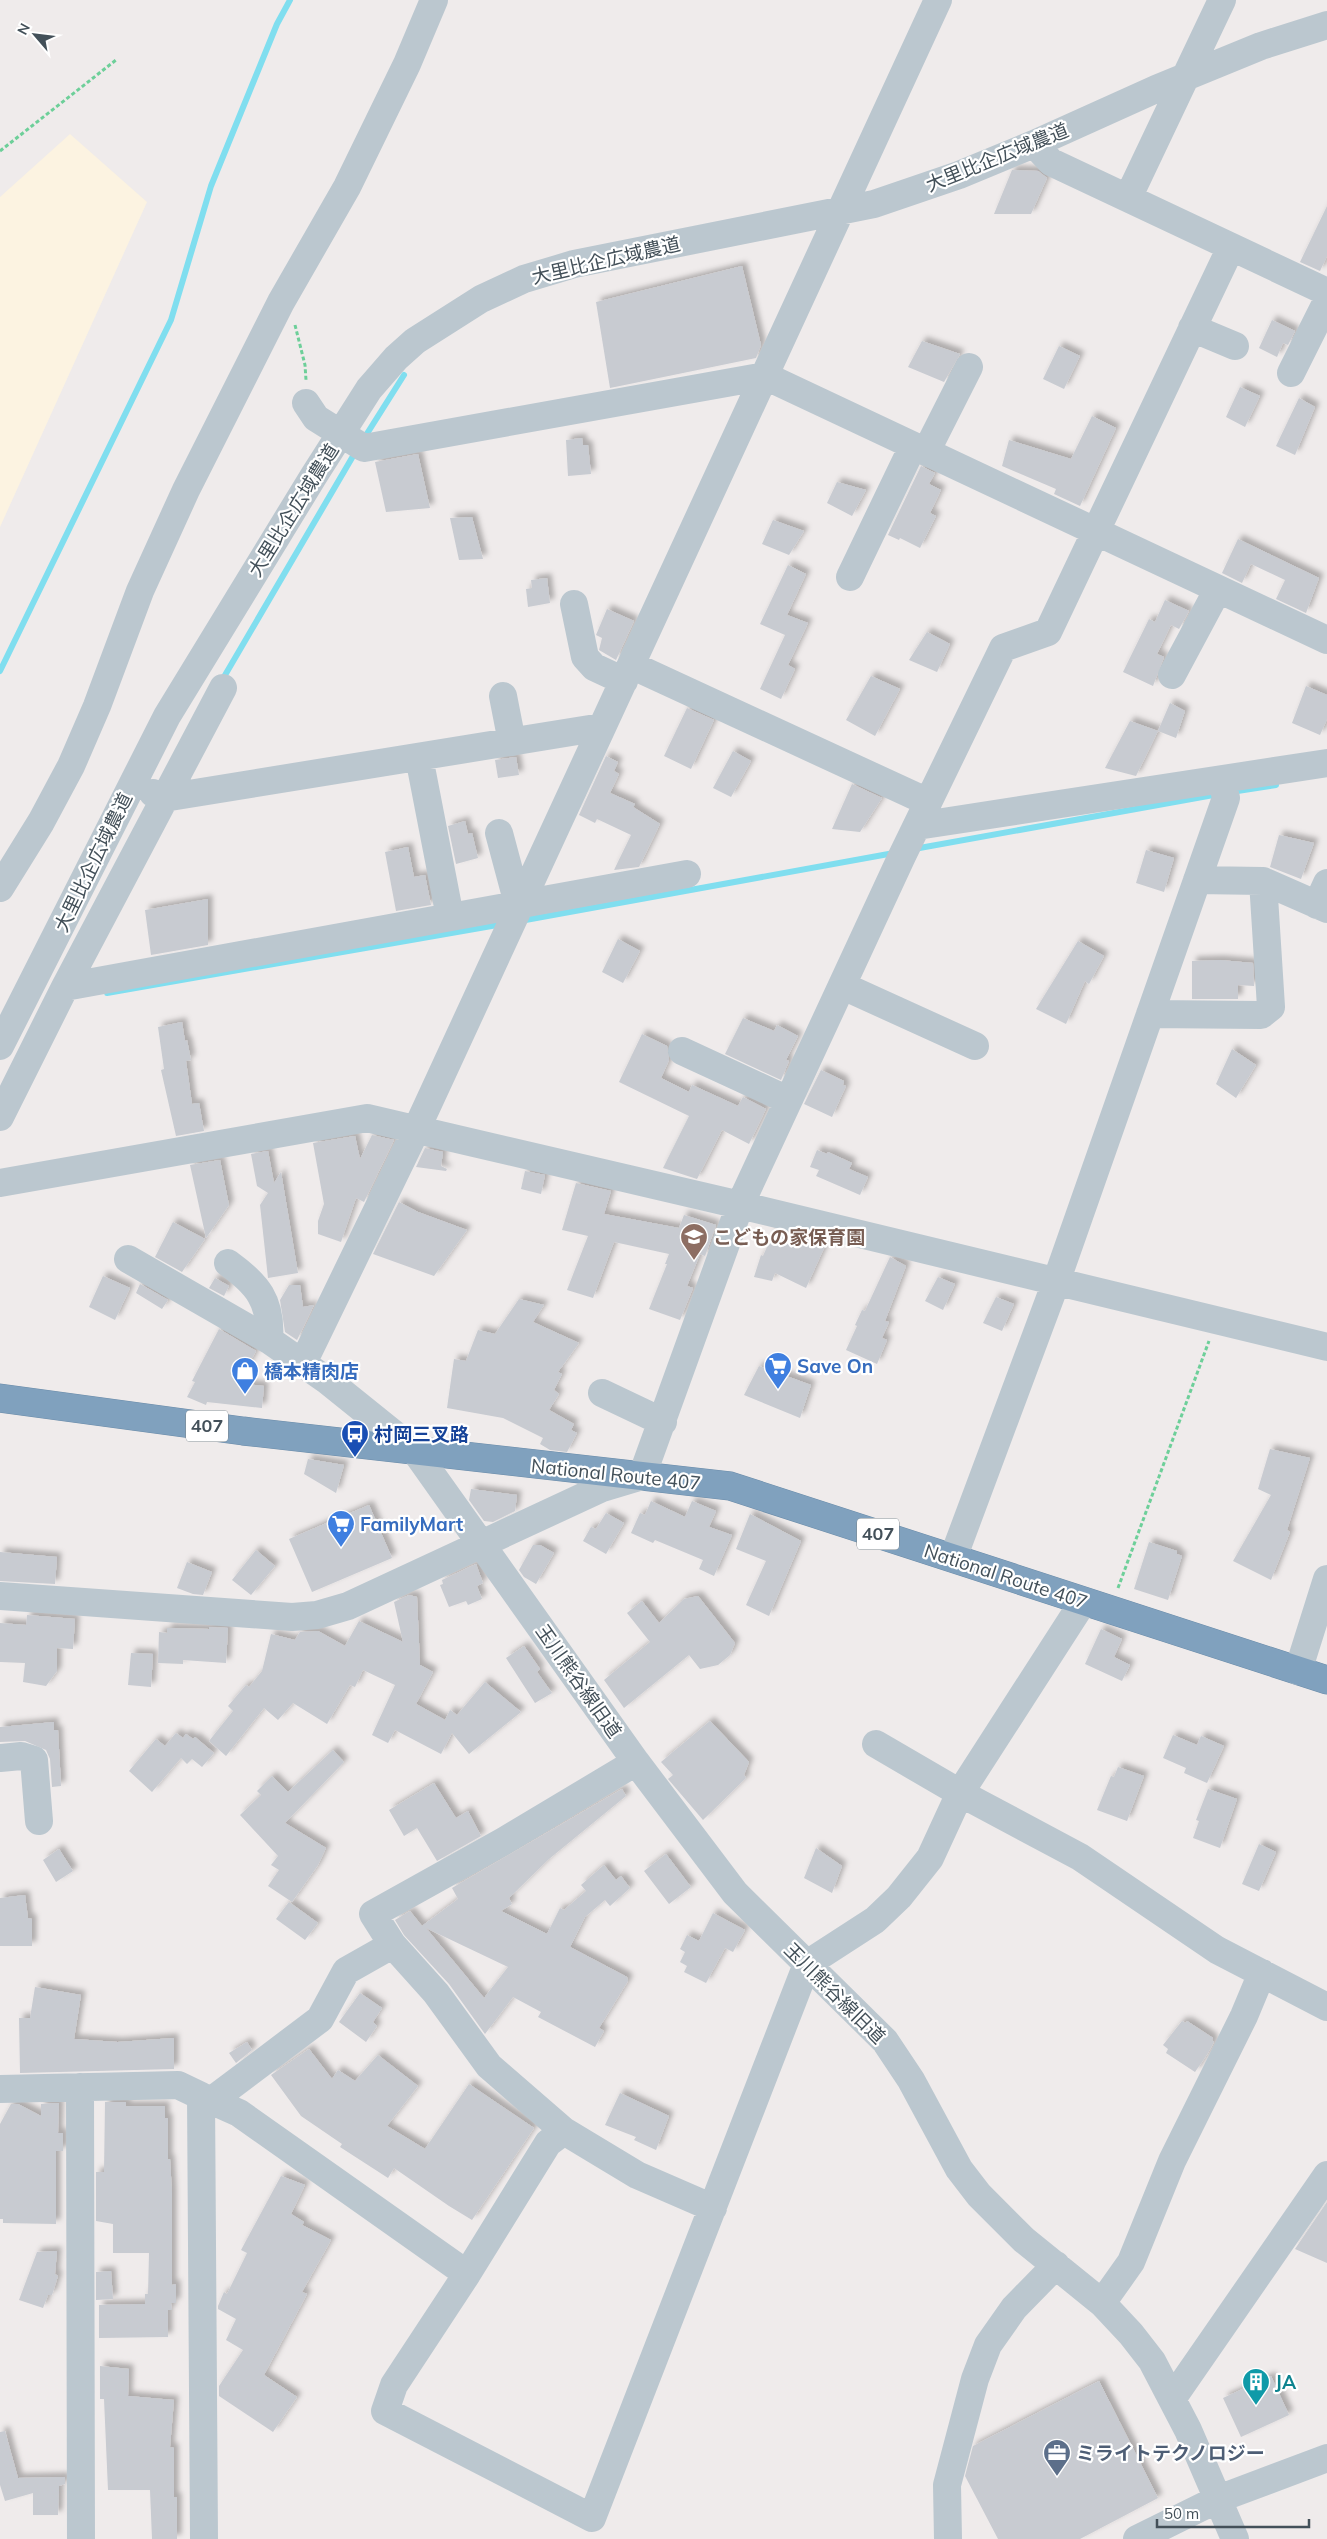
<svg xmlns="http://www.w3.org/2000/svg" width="1327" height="2539" viewBox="0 0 1327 2539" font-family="Mulish,'Noto Sans JP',sans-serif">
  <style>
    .commercial { fill: #fcf3e1 }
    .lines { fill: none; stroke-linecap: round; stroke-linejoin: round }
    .stream { stroke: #80deef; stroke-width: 6 }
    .building { fill: #c8cbd1; fill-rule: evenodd; filter: url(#shadow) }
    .highway-casing { stroke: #6b8ca9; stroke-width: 29 }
    .path { stroke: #6dcf99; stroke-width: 3; stroke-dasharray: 4 2.5; stroke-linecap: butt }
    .minor { stroke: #bbc7cf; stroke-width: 28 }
    .highway { stroke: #80a1be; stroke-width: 28 }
    .labels { text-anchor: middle; stroke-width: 4.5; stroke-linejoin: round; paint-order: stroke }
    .shield { fill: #fff; stroke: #7b848b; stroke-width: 1 }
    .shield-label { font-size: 18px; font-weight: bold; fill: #435059 }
    .street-label { font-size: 19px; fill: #435059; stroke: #fff }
    .education-label { font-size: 19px; font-weight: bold; fill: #785e54; stroke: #fff; text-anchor: start }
    .shop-label { font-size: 19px; font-weight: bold; fill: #366cbe; stroke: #fff; text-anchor: start }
    .transit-label { font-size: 19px; font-weight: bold; fill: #164399; stroke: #fff; text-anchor: start }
    .culture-label { font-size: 19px; font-weight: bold; fill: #0d838f; stroke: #fff; text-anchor: start }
    .service-label { font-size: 19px; font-weight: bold; fill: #4e5e75; stroke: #fff; text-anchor: start }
  </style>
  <defs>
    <filter id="shadow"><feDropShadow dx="4.5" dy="-4.5" stdDeviation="2.5" flood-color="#0004"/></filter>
  </defs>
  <rect width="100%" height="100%" fill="#efebeb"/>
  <path class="commercial" d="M70,134L147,202L0,527V197Z"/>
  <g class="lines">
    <path class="stream" d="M363,440L404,375
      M0,671L171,320L211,186L277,24L290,0
      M221,682L356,451
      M1231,792L1276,785
      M914,849L1219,794
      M520,921L894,853
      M107,993L503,924"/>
  </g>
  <path class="building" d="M1012,170L1038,171L1047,178L1031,214H994Z
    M1327,206V256L1320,271L1300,262Z
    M742,266L761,345L756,358L610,388L596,302Z
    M1272,320L1295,331L1288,345L1283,343L1277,357L1259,348Z
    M922,341L960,354L944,382L908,367Z
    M1059,346L1080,356L1064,389L1043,379Z
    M1240,387L1260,396L1245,427L1226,417Z
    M1299,398L1315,407L1295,455L1276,446Z
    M1092,416L1116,428L1080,506L1054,494L1056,489L1002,466L1009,440L1071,459Z
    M582,438L583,445H588L591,474L568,476L566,440Z
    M418,454L430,508L386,512L375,462Z
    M921,466L935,473L929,484L941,490L930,513L936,516L920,548L900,538L899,540L888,535Z
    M837,482L866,490L852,516L827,503Z
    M472,517L483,559L459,560L450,518Z
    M773,520L804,531L789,555L762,544Z
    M1238,539L1319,578L1306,613L1276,599L1285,580L1251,564L1242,583L1222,573Z
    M788,565L806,574L787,615L808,623L788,665L795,669L781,699L760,689L785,635L760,624Z
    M547,578L550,603L528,607L526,589L532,588L531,580Z
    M1165,600L1189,611L1179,629L1171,625L1157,654L1164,657L1153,686L1123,672L1149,619L1155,622Z
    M607,609L634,621L616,660L599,650L602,638L596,635Z
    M927,632L950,644L937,672L909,660Z
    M871,676L900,689L875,736L846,720Z
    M1306,686L1327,695V719L1320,735L1292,723Z
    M1170,703L1185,711L1176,738L1158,731Z
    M687,708L714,720L691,769L664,756Z
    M1130,721L1158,731L1136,776L1105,768Z
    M733,751L751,761L731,797L713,788Z
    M606,756L618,762L614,771L619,774L610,793L635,804L633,807L660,824L639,867L614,870L631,835L597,819L595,823L579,815Z
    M516,757L519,775L498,778L495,760Z
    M852,784L882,798L860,832L832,829Z
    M465,821L468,834L472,833L478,858L456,864L448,826Z
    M1279,835L1314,843L1301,879L1270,867Z
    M408,847L414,877L425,875L431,905L396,911L385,852Z
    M1146,850L1174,858L1164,892L1136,883Z
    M208,899V945L151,955L145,910Z
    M618,939L640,951L623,983L602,972Z
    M1078,941L1104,956L1089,984L1085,981L1066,1024L1036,1009Z
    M1220,960L1253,963L1254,986L1238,985V999H1192V961Z
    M743,1018L774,1031L777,1025L798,1036L786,1060L789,1061L781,1080L725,1054Z
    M182,1022L185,1041L187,1040L191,1060L186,1061L192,1104L199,1103L204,1131L176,1136L161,1070L164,1069L158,1027Z
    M642,1034L667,1046L669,1060L661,1078L689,1092L692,1085L738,1106L743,1097L766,1109L749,1144L722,1130L697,1179L663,1168L689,1116L619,1082Z
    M1232,1049L1256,1065L1236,1098L1216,1084Z
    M821,1070L844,1081L843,1085L846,1086L832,1117L804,1104Z
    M372,1135L394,1140L364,1202L356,1198L341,1242L318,1234V1221L324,1204L313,1143L355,1136L360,1159Z
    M425,1148L443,1152L441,1166L447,1169L446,1171L416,1167Z
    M817,1150L827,1154L828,1152L852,1163L849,1169L868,1177L860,1195L816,1176L819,1170L810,1167Z
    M268,1151L274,1183L281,1172L298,1273L268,1278L260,1205L268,1193L257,1186L251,1154Z
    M220,1160L229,1205L206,1238L190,1165Z
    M525,1171L545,1175L541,1194L521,1189Z
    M576,1183L611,1191L604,1214L679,1228L684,1215L716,1225L705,1256L700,1254L687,1286L693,1288L680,1320L649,1309L667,1264H665L669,1254L614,1242L593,1298L567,1290L588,1236L562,1230Z
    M399,1202L418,1212L467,1230L434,1276L373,1254Z
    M173,1222L205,1239L182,1272L155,1257Z
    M775,1229L805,1237L825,1246L806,1288L775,1273L772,1281L754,1277L761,1255L763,1256Z
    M890,1257L906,1266L885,1321L889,1322L882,1338L887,1340L877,1364L846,1350L857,1326L855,1325L862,1310L865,1311Z
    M103,1276L130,1288L115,1320L89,1307Z
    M938,1277L955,1284L943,1310L925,1301Z
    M215,1278L229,1286L224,1296L209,1288Z
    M140,1284L168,1300L162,1309L136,1293Z
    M289,1285H300L303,1307L314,1305L297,1340L285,1332L280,1300Z
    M996,1297L1014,1304L1002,1331L983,1323Z
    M519,1299L544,1305L533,1322L579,1343L558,1372L562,1374L554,1390L559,1394L549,1410L574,1424L571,1430L577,1433L567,1452L550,1450L540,1444L543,1438L503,1418L447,1408L454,1359L466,1361L478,1330L495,1334Z
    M219,1329L256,1351L238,1383L264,1386L262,1408L207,1402L206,1405L187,1397L195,1382L192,1381Z
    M759,1366L811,1385L800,1418L744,1395Z
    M1270,1449L1310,1458L1287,1530L1290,1532L1271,1580L1233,1561L1271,1495L1258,1489Z
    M308,1459L344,1465L336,1493L304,1474Z
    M471,1489L517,1495L515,1511L493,1522L484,1521L469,1500Z
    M651,1501L685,1517L692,1501L716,1511L709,1527L732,1535L714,1576L699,1569L703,1560L655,1540L653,1543L631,1533L640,1513L645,1515Z
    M369,1505L392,1558L312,1592L289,1539Z
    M606,1513L624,1523L606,1554L583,1541L591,1527L596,1529Z
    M750,1514L801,1541L769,1616L746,1605L766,1561L736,1549Z
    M1149,1542L1177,1551V1554L1182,1556L1168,1600L1134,1589Z
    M533,1545H540L554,1553L536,1584L524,1577L519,1570Z
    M256,1550L275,1566L251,1595L232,1580Z
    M0,1552L57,1557L55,1584L0,1581Z
    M187,1562L212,1572L203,1595L193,1594L177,1588Z
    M476,1564L483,1583L477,1586L482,1599L468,1605L466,1601L449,1607L440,1585L443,1584L442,1580Z
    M409,1595L417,1597L420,1665L433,1672L416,1704L445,1720L450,1710L457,1715L485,1682L521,1712L469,1754L452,1733L441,1754L395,1730L388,1743L372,1735L395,1685L363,1670L355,1687L350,1685L327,1724L293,1703L278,1720L264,1708L226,1756L209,1741L233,1711L228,1706L246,1685L249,1687L262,1671L271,1634L295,1640L300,1632L318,1631L345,1646L359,1621L403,1642L394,1602Z
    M698,1596L735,1643L730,1655L718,1665L700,1669L689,1655L624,1708L604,1680L650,1642L627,1613L642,1601L659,1623L684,1599Z
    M27,1615L75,1619L73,1649L57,1648V1671L46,1686L23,1682L25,1663L0,1662V1623L26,1625Z
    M209,1627L228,1628L226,1663L183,1660V1664L158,1663L159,1632L167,1633V1628L209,1629Z
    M1101,1629L1122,1639L1114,1657L1130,1665L1122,1681L1085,1664Z
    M524,1646L540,1669L537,1672L552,1693L535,1703L506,1658Z
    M131,1653L153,1654L151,1687L128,1685Z
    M710,1721L749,1762L744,1775L746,1778L703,1820L668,1779L673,1775L661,1762Z
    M54,1722V1730H58L61,1786L52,1787L50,1759L46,1750L25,1741L0,1742V1727Z
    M176,1733L183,1738L186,1734L193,1739L195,1737L214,1753L202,1767L192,1759L187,1764L181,1758L152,1792L129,1771L156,1739L165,1746Z
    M1173,1735L1197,1745L1201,1736L1224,1746L1207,1783L1184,1773L1186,1768L1163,1758Z
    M333,1750L344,1762L285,1823L326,1848L318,1865L292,1902L268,1886L279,1870L271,1865L278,1856L240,1815L261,1795L257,1791L272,1776L288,1792Z
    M1118,1767L1144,1776L1127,1821L1097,1810L1111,1776L1114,1777Z
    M434,1783L456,1818L468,1811L481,1836L437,1861L417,1828L404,1836L389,1810Z
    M622,1789L626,1796L549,1859L509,1898L512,1904L501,1911L547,1934L560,1908L564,1910L586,1891L581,1885L604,1865L616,1880L621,1876L630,1888L610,1906L605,1900L585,1917L570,1947L627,1977L628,1981L599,2028L604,2031L595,2047L538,2017L541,2012L513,1997L485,2034L449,1984L404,1935L395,1920L410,1911L422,1926L458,1899L452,1888ZM426,1928L508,1967L484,1998Z
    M1208,1789L1237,1799L1220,1848L1193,1838L1199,1821L1196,1820Z
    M1259,1844L1276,1852L1259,1891L1242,1884Z
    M816,1848L842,1866L832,1893L804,1878Z
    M59,1849L73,1871L56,1882L43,1860Z
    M666,1854L691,1887L669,1904L644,1871Z
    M25,1895L28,1918L32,1919V1946H0V1898Z
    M289,1902L318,1923L305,1940L276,1919Z
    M713,1913L745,1930L733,1952L725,1948L706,1983L684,1972L687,1966L680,1962L685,1952L680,1949L687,1935L699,1941Z
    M35,1987L81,1995L74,2039L118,2042L174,2038V2069L20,2073L19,2018H30Z
    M360,1993L382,2008L373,2022L377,2026L366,2042L339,2022Z
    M1182,2021L1186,2023L1187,2021L1213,2038L1212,2040L1214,2042L1208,2053L1195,2072L1166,2053L1168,2049L1163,2045Z
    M247,2042L252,2050L236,2063L229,2053Z
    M309,2049L332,2079L338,2070L355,2081L378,2055L418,2086L387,2126L425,2149L469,2084L534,2128L472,2220L449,2206L394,2168L388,2178L340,2147L342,2144L301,2116L271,2075Z
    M620,2093L669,2116L656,2150L634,2140L636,2137L605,2125Z
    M105,2102H126V2106H165V2118H168V2159H170L172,2193V2285L176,2284V2303H171L172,2310H168V2337L99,2338V2305L145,2304V2294H148L149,2253H113V2224L96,2221V2172H104Z
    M59,2103L58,2133H63V2151H56V2224L3,2223V2219H0V2124L11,2104H18L41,2116V2104Z
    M281,2176L305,2185L291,2214L304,2222L302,2225L331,2240L302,2292L307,2294L264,2375L297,2397L273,2432L219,2396V2386L243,2350L226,2340L236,2319L218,2309V2306L224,2292L227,2294L247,2253L241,2250Z
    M1327,2202V2263L1295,2249Z
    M57,2251L55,2274L58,2276L52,2295H48L43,2308L19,2300L37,2252Z
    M111,2271L113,2299L96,2300V2272Z
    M100,2366L129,2369L128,2396L174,2400L170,2447L174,2448V2497H177V2539H152L150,2490H108L104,2399H100Z
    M1271,2376L1289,2415L1241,2437L1223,2398Z
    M1099,2381L1158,2498L1080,2539H998L965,2476L973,2446Z
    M5,2431L18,2478L65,2477V2484L59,2486L58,2515H33V2493L5,2501L0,2485V2432Z"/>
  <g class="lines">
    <defs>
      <path id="highway" d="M0,1398L243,1431L730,1486L1327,1680"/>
    </defs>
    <use href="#highway" class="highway-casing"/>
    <path class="path" d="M0,151L116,60
      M295,325L305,365L306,380
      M1118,1588L1209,1341"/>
    <path class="minor" d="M1034,144L1051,162L1327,292
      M1128,198L1222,0
      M1192,328L1235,346
      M1291,373L1327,301
      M306,403L316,418L364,448L765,376L1327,640
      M926,452L969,367
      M850,577L913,446
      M574,604L585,657L594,667L624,681
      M631,665L928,802
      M1172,675L1218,589
      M503,696L512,742
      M419,757L450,917
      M153,793L164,798L602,727
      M917,826L1327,763
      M499,833L518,904
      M1197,880L1263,881L1327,909
      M0,888L41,822L71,766L97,706L140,591L186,490L281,302L347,187L407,64L434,0
      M1317,905L1327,883
      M843,986L975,1046
      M65,987L687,874
      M1150,1014L1261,1015L1271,1007L1263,881
      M0,1046L167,716L313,477L369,389L396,358L415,341L481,299L524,279L574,264L874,204L959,175L1034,144L1156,89L1261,46L1327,25
      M682,1051L788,1100
      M0,1117L65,987L223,688
      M0,1183L367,1118L740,1205L1327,1347
      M128,1259L269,1340L328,1381L415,1451L636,1762L735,1893L885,2041L911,2080L959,2169L979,2195L1024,2240L1102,2303L1131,2334L1152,2361L1188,2430L1235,2539
      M228,1263C257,1284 272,1301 269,1340
      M303,1363L417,1128L938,0
      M602,1393L663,1422
      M953,1558L1056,1282L1226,798L1222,780
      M0,1596L292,1617L317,1615L348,1606L602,1488L642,1476L740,1205L902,856L1003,648L1048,632L1231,247
      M1298,1671L1327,1579
      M876,1744L960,1793L1080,1857L1217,1950L1327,2007
      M0,1758L21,1756L34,1760L39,1821
      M636,1762L504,1841L373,1914L392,1944L436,1993L489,2066L564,2131L637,2175L713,2208
      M80,2087L81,2539
      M0,2089L178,2085L201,2096L204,2539
      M201,2096L239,2113L467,2274
      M211,2101L320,2019L346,1971L392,1945
      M564,2131L548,2143L467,2274L394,2385L385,2411L592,2518L807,1964L875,1920L899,1897L930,1858L960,1793L1083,1602
      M1102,2303L1131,2262L1172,2161L1244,2016L1262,1973
      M1172,2399L1327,2175
      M948,2539L947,2485L975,2379L988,2345L1014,2308L1056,2265
      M1137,2539L1218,2499L1327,2458"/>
    <use href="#highway" class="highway"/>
  </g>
  <defs>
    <symbol id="school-pin" viewBox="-11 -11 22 30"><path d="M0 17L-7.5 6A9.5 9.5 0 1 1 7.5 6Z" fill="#8d6e63" stroke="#fff"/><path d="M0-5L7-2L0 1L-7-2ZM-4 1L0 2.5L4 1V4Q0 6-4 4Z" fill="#fff"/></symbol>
    <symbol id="supermarket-pin" viewBox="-11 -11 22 30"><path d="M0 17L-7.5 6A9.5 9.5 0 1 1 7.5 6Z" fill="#3f7fe0" stroke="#fff"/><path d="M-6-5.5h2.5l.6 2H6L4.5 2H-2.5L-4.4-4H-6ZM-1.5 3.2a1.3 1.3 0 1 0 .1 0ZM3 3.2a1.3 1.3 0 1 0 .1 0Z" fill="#fff"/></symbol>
    <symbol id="shop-pin" viewBox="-11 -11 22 30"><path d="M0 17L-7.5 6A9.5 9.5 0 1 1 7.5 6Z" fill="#3f7fe0" stroke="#fff"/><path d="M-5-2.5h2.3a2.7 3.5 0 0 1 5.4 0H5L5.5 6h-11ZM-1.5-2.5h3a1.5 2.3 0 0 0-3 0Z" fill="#fff"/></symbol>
    <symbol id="bus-pin" viewBox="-11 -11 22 30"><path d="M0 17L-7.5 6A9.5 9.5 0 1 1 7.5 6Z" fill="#1a4fb4" stroke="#fff"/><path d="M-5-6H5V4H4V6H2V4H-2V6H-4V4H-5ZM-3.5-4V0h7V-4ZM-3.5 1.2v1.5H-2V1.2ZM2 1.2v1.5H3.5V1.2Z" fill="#fff"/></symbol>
    <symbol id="building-pin" viewBox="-11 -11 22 30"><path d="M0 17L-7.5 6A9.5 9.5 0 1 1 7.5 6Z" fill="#0f9aa8" stroke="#fff"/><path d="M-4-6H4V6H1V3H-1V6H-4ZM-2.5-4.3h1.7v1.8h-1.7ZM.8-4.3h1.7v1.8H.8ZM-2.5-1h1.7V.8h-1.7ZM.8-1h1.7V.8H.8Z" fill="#fff"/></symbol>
    <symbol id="office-pin" viewBox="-11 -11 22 30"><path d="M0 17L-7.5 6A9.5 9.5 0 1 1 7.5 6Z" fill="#5c6f8a" stroke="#fff"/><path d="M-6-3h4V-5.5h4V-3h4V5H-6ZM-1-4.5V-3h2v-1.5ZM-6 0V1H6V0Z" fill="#fff"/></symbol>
  </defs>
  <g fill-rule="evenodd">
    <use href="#school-pin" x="678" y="1221" width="32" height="43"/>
    <use href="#supermarket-pin" x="762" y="1350" width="32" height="43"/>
    <use href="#shop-pin" x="229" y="1355" width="32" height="43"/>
    <use href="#bus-pin" x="339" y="1418" width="32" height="43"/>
    <use href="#supermarket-pin" x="325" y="1508" width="32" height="43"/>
    <use href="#building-pin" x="1240" y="2366" width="32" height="43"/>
    <use href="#office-pin" x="1041" y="2437" width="32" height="43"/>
  </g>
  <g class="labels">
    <g class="shield">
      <rect x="186" y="1410.5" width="42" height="31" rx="4"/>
      <rect x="857" y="1518.5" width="42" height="31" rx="4"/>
    </g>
    <g class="shield-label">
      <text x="207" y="1432">407</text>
      <text x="878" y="1540">407</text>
    </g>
    <g class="street-label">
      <text transform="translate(997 157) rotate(-22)" y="7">大里比企広域農道</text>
      <text transform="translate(606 260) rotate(-13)" y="7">大里比企広域農道</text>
      <text transform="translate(293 510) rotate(-58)" y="7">大里比企広域農道</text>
      <text transform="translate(93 862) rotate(-64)" y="7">大里比企広域農道</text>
      <text transform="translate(616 1474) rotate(6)" y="7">National Route 407</text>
      <text transform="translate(1006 1576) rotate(18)" y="7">National Route 407</text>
      <text transform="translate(579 1681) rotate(55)" y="7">玉川熊谷線旧道</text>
      <text transform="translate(835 1993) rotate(45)" y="7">玉川熊谷線旧道</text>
    </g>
    <g class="education-label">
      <text x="713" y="1244">こどもの家保育園</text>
    </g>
    <g class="shop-label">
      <text x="797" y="1373">Save On</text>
      <text x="264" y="1378">橋本精肉店</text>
      <text x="360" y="1531">FamilyMart</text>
    </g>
    <g class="transit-label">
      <text x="374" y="1441">村岡三叉路</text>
    </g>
    <g class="culture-label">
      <text x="1275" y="2389">JA</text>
    </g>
    <g class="service-label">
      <text x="1076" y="2460">ミライトテクノロジー</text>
    </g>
  </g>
  <g transform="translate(35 35) rotate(298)" stroke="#ffffff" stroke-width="4" paint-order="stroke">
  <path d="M0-4L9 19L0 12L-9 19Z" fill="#435059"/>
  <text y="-8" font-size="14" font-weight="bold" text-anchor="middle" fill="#435059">N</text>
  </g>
  <path d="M1157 2519v8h152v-8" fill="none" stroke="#435059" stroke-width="2.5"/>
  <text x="1164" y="2519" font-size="15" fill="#435059" stroke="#ffffff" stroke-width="4" paint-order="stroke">50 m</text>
</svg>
